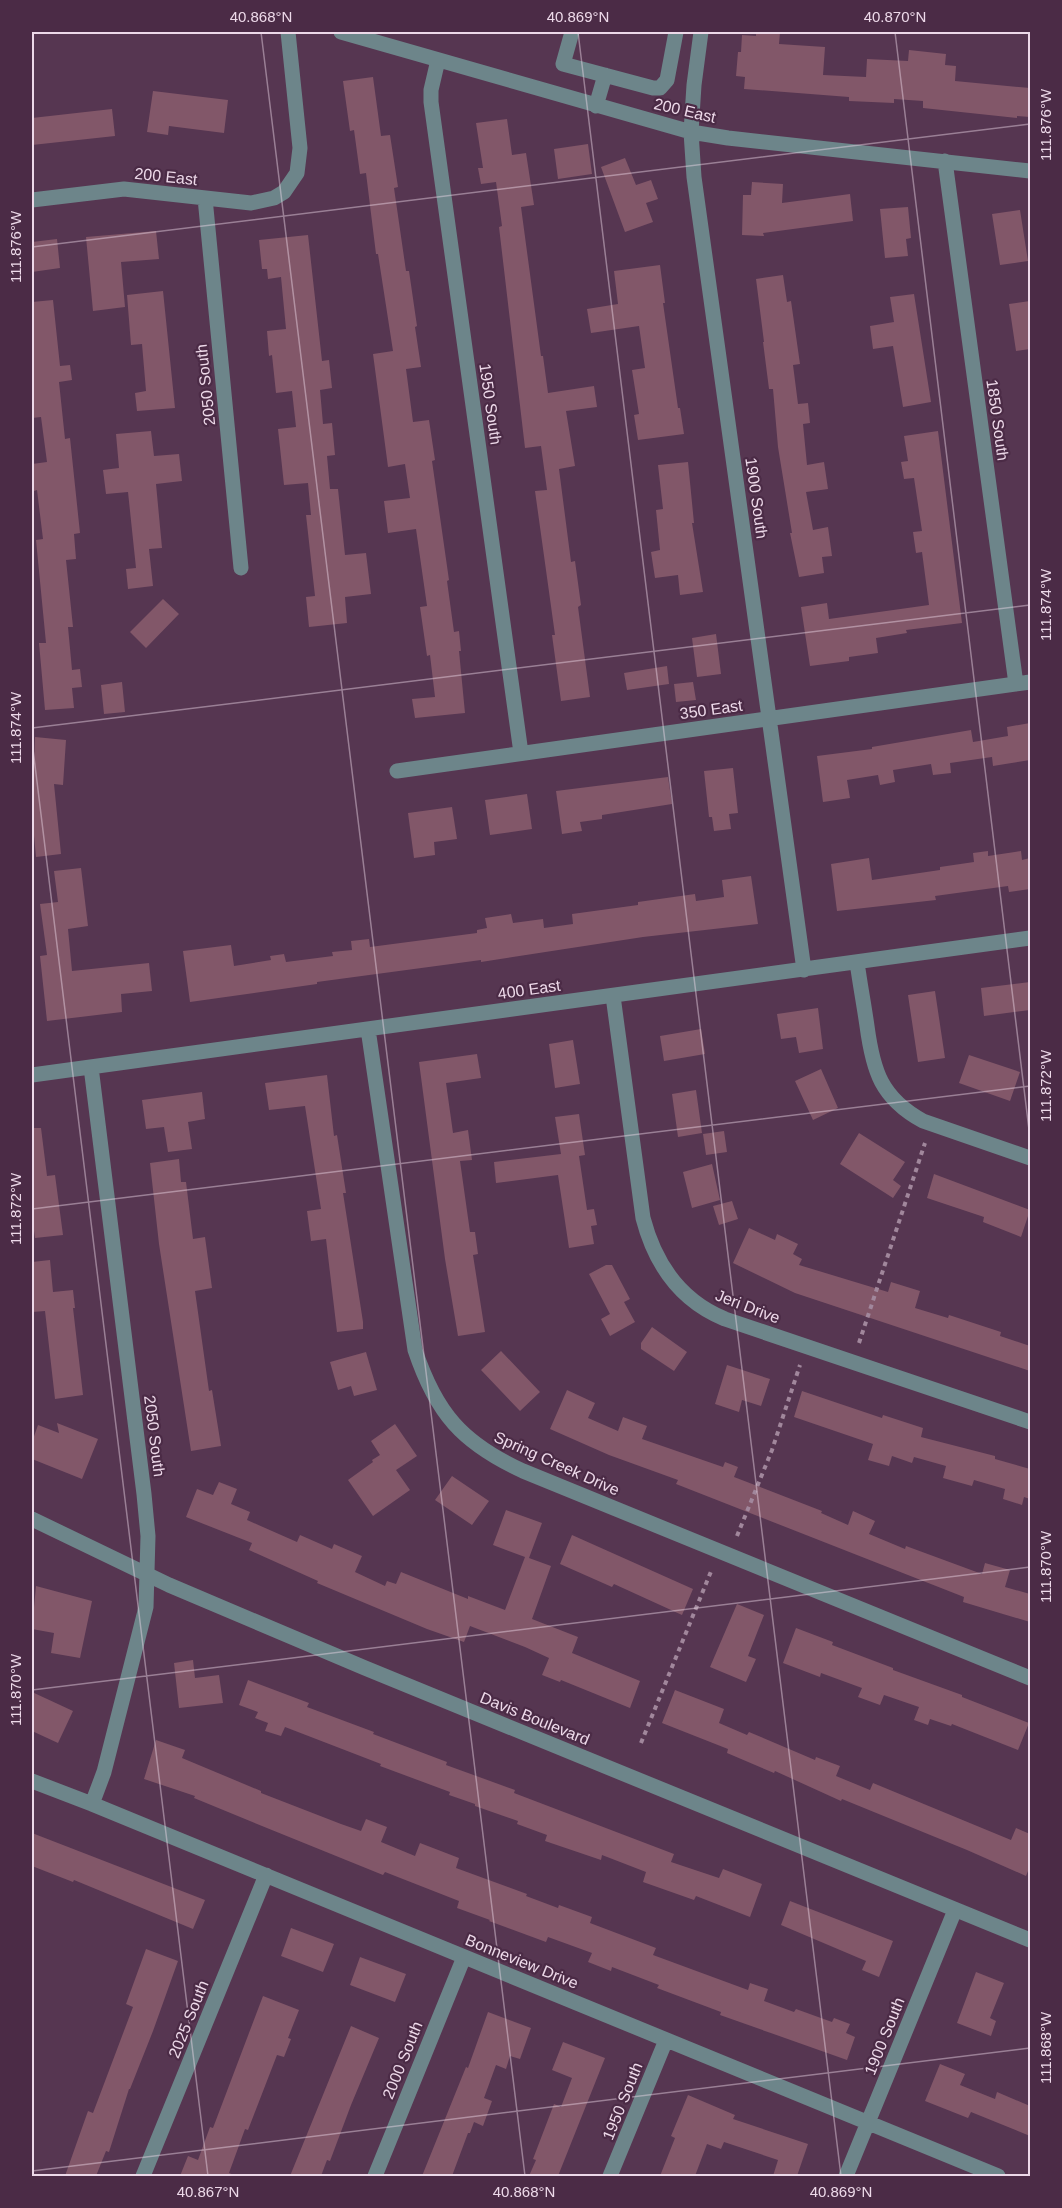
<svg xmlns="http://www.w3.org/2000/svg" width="1062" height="2208" viewBox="0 0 1062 2208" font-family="Arial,sans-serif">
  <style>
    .building { fill: #825769 }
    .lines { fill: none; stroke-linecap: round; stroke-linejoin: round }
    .path { stroke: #a1879c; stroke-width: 4; stroke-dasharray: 4.5 4.5; stroke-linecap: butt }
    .minor { stroke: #6d858a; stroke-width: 15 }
    .ticks { fill: none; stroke: #edd9e9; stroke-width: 1.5; stroke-opacity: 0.45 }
    .labels { text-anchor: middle; stroke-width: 4.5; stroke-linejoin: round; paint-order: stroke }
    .street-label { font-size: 16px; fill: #edd9e9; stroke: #4b2b46 }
    .neatline { fill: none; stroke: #edd9e9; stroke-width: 2 }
    .ticks-label { font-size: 15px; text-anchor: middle; fill: #edd9e9 }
  </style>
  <rect width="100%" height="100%" fill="#563651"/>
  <path class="building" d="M756,32H780L779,44L825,47L823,75L866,77L867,59L908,61L909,50L946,54L945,65L956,66L955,81L1030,88V117L1017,116V118L923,108V101L894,99V103L849,101V97L744,89L745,77L736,76L738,52H741L742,35L756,36Z
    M373,77L381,136L390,135L398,187L394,188L406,271H409L417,326L415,327L421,367L406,369L413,422L429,420L435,460L432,461L449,580L447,581L454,632L459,631L461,651H459L465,713L415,718L412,699L435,697L430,655L427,656L420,607L427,606L416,529L388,533L384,501L410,498L405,464L388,467L373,354L393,351L378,254H376L366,173L360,174L354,130L350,131L343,81Z
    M153,91L228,100L224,133L169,126L168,135L147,132Z
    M112,109L115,136L32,145V118Z
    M507,119L512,155L526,153L534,205L521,207L541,356H543L548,393L594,386L597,407L566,411L575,466L559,469L571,562L575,561L581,605L578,607L590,697L561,701L552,635H555L535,491L547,490L541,446L525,448L499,227L502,226L496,182L481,184L478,168H483L476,123Z
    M588,144L592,174L558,179L554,149Z
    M625,158L636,185L651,180L658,199L646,203L653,222L625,232L601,167Z
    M752,182L783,184L782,203L850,194L853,221L763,233L764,236L742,235L743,195H751Z
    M908,207L911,238L906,239L908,256L885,258L880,209Z
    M1020,210L1028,261L1000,265L992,214Z
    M156,231L159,259L121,262L125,307L93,311L86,237Z
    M308,235L322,361L329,360L332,388L320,390L323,424L332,423L335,455L327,456L330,489H338L345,555L366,553L371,594L345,597L347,623L309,627L306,597L315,596L306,515H311L308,483L284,485L278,429L296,427L292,391L276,393L272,355L269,356L267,331L286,329L281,277L268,279L267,269H262L259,240Z
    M57,239L60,268L32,272V242Z
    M660,265L665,303H663L678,408H680L684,434L638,440L634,415L639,414L632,370L645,368L639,326L591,333L587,309L618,304L614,271Z
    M783,275L787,302L791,301L800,364L793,365L798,404L808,403L810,423L803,424L807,465L824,462L828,489L806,492L813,530L828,527L832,556L822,557L824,573L799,577L790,533H792L778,447L773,389H769L763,342H764L756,279Z
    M163,291L175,408L137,411L135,393L146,391L142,344L131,345L127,295Z
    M914,294L931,402L903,407L893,346L873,349L870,326L894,322L890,297Z
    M53,300L60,366L70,365L72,380L59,382L65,439L70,438L80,533L74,534L76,559L66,560L73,627H68L72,670L80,669L82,687L72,688L74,708L45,710L39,643H46L36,540L43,539L37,490L34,491L32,464L47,462L41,417L32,418V302Z
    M1030,301V349L1016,351L1009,304Z
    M151,431L154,456L179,454L182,481L156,484L162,548L149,549L153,586L128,589L126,569L136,568L128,492L106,494L103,470L119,468L116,434Z
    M938,431L962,623L906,630L907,633L876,638L878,653L849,657V661L810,666L801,607L827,603L829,619L929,605L922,552L916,553L913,532L922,531L914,478L904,479L901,462L908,461L904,436Z
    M688,462L694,523H692L703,592L680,595L678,575L655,578L651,552L660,550L656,510L663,509L658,465Z
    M163,599L179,614L146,648L130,632Z
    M716,634L721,674L697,677L692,638Z
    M667,666L669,684L627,690L624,673Z
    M122,682L125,712L104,714L101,685Z
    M693,682L696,700L676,702L674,684Z
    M1030,723V760L993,766L992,757L950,763L951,773L933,775L931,764L893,770L895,782L880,785L878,775L847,780L850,798L823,802L817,756L872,749V747L971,730L973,742L1008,736L1007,727Z
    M35,737L66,740L63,785L54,784L61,854L36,857L32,814Z
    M733,768L738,813L729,814L731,829L714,831L712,817H709L704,771Z
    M668,777L672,804L602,815V819L580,822L582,831L562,834L556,791Z
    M527,794L532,829L490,835L485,800Z
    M452,807L457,839L434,842L435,855L414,858L408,813Z
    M988,851V856L1021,851L1022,860L1030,858V889L1009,892L1008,886L935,896L936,900L837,911L831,864L869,858L872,880L940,870V867L974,862L973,853Z
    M81,868L88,926L68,929L72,971L149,963L152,991L121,994L122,1012L47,1021L40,956L47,955L40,904L58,902L54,871Z
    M751,876L758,924L643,937L481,962V960L317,982V984L190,1002L183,951L231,945L234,966L271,960L270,956L284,954L286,962L333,956L332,952L352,950L351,941L369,939L370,947L477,933V930L487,928L485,918L511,914L513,923L543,919L544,928L573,924L572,914L638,905V902L695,894L696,901L724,897L722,880Z
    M1030,982V1010L984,1016L981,988Z
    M935,991L945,1058L918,1062L908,995Z
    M818,1008L823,1049L799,1053L796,1037L781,1039L777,1014Z
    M701,1029L705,1054L664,1061L660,1036Z
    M573,1040L580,1084L555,1088L549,1044Z
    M477,1054L481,1078L446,1083L453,1133L468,1130L472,1160L460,1161L470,1232H475L478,1254L473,1255L485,1332L458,1336L445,1259L419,1062Z
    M969,1055L1020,1072L1010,1101L959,1083Z
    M821,1069L838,1108L813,1120L795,1081Z
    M327,1075L334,1136L337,1135L346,1193H343L363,1322V1329L337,1332L326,1239L311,1241L307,1211L321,1209L305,1106L269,1110L265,1083Z
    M696,1090L702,1133L678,1137L672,1094Z
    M202,1092L205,1119L188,1122L192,1149L168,1152L164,1127L146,1129L142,1100Z
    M579,1114L585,1155L579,1156L587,1210L594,1209L597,1225L591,1226L594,1244L569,1248L558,1175L496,1183L494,1162L561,1154L555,1117Z
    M32,1128H41L47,1176L55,1175L63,1235L35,1238L32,1216Z
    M724,1131L727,1152L706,1155L703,1134Z
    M859,1133L905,1162L893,1180L901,1186L893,1198L840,1164Z
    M179,1159L181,1182H186L193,1239L205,1237L212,1288L195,1291L209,1391L212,1390L221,1446L191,1451L159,1244L150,1163Z
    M712,1164L720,1200L692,1208L683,1172Z
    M934,1174L1030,1210L1021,1237L983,1222L984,1217L927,1198Z
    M732,1201L738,1219L719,1225L713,1206Z
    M749,1228L775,1240L777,1234L798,1244L793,1254L802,1259L799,1265L888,1292L891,1282L920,1291L915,1308L948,1318L949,1315L1001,1332L1000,1336L1030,1346V1371L795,1293L733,1263Z
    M50,1260L53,1292L73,1290L75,1308H73L83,1395L55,1399L45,1311L32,1312V1262Z
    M606,1265H612L630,1299L624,1302L635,1322L610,1336L601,1319L610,1314L589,1274Z
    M652,1327L687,1352L674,1371L641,1349V1343Z
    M501,1351L540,1392L520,1411L481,1370Z
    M366,1352L377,1390L354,1396L351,1386L338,1390L330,1362Z
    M727,1365L770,1379L761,1406L742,1400L739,1412L715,1404Z
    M567,1390L595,1403L588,1418L618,1431L623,1417L647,1426L642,1439L723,1467L725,1462L738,1467L734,1477L822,1511L821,1513L848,1525L853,1511L875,1521L869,1534L905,1549L906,1546L982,1574L985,1563L1010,1570L1005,1587L1030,1594V1622L963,1602L964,1597L676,1484L678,1480L609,1455L550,1429Z
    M802,1391L882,1418L883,1415L923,1428L921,1437L995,1456V1459L1030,1469V1499L1024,1497L1022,1505L1003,1499L1005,1489L974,1480L972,1486L943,1478L946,1466L914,1457L912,1463L892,1456L889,1466L868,1460L873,1444L794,1417Z
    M57,1423L98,1439L82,1479L32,1459V1442L38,1425L59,1433Z
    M395,1424L417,1456L396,1470L410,1490L373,1516L348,1480L373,1462L372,1460L380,1455L371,1441Z
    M452,1476L489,1501L472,1525L435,1500Z
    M219,1482L237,1489L231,1504L250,1512L247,1520L297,1542L300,1535L332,1549L334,1544L362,1556L355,1572L385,1586L387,1581L396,1584L401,1572L468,1599V1596L505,1610L525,1557L493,1545L506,1510L542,1523L529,1558L551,1566L532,1619L578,1637L572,1653L640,1681L630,1708L561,1680L560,1682L542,1675L549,1658L525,1647L470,1626L464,1642L427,1629L317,1583L318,1581L249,1550L252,1543L186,1517L197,1489L213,1495Z
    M572,1535L693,1589L682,1615L614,1584L612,1587L560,1564Z
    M36,1586L92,1601L80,1658L51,1653L54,1633L32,1629Z
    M737,1604L764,1615L748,1656L756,1659L746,1682L710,1667Z
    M796,1628L833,1642L832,1645L893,1668V1670L962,1695V1697L1029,1723L1018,1750L952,1724L951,1726L930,1719L928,1725L914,1720L919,1707L884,1695L880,1705L858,1697L862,1688L821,1673L820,1677L783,1663Z
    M193,1660L195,1678L219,1675L223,1703L179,1708L174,1663Z
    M248,1680L309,1703L307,1707L374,1732L373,1734L447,1762L446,1765L515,1790L514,1793L674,1854L671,1862L719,1878L723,1869L762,1884L750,1917L696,1896L694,1900L643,1882L646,1872L602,1855L601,1860L545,1841L547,1835L517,1824L518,1821L475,1806V1804L449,1795L450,1792L380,1766L381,1764L285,1727L281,1736L265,1731L268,1723L255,1718L258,1712L239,1705Z
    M675,1690L724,1709L719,1723L747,1735L749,1732L815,1760L816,1757L840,1766L836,1776L870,1790L873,1783L1011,1840L1016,1828L1030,1834V1866L1026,1876L967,1850L842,1799L841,1801L775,1771L774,1773L727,1753L728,1749L662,1723Z
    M32,1692L73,1711L58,1743L32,1731Z
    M156,1740L185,1750L182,1758L261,1791V1793L341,1824L361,1831L366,1819L387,1827L381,1842L415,1856L420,1843L459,1858L456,1868L527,1894L526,1896L558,1908L559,1905L592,1917L590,1923L656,1948L653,1955L748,1990L750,1983L768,1989L764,2001L794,2012L796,2009L832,2022L834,2018L850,2024L846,2033L855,2037L847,2060L720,2015L721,2012L657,1988L659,1985L612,1967L611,1971L588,1962L592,1953L548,1937L546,1942L489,1921L490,1920L457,1908L459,1901L385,1872L383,1875L262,1826L194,1798L195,1796L144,1779Z
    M32,1833L205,1900L193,1929L74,1880L73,1882L32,1866Z
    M790,1901L893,1941L879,1977L862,1970L866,1961L781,1925Z
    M291,1928L334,1944L323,1972L281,1956Z
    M146,1949L178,1961L153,2031L130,2089H129L109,2152L106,2151L96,2176H65L88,2111L93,2113L133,2007L126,2004Z
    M360,1957L406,1974L395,2002L350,1985Z
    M976,1972L1004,1983L990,2018L996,2021L991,2036L957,2023Z
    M263,1996L299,2010L288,2038L291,2039L284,2057L277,2055L248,2130L245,2129L229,2173L236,2176H180L188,2156L198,2160L210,2127L213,2128Z
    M488,2012L531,2028L520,2059L510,2056L506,2069L496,2065L484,2098L492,2101L483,2126L474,2122L470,2133H468L452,2176H422L466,2067L468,2068Z
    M351,2026L379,2038L351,2105L330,2161L327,2160L321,2176H290Z
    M563,2042L605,2058L558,2176H529L536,2160L533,2159L554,2104L561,2107L572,2078L552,2070Z
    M940,2064L965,2074L960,2085L995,2099L997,2092L1030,2106V2136L971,2112L968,2118L925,2101Z
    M688,2095L735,2115L733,2119L808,2144L797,2176H773L778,2160L724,2142L721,2149L707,2144L695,2176H660L675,2138L671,2136Z"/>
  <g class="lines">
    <path class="path" d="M859,1343L925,1143
      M737,1536L772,1450L800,1365
      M641,1743L712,1569"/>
    <path class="minor" d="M341,32L691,132L728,138L1030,171
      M572,32L563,64L653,88H660L667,80L676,32
      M701,32L694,85L691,132L694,177L804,970
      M438,60L431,90V102L521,753
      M596,106L605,75
      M945,161L1016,684
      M205,198L241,568
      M32,200L124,189L251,203L274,198L284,192L297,173L300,148L288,32
      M397,771L1030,682
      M857,962C860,984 864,1005 867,1026C873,1071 881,1098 923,1121L1030,1158
      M613,996L643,1218C655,1264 681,1301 725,1319L1030,1422
      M368,1029L415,1350C436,1413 462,1443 523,1471L1030,1678
      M91,1067L144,1494L148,1536L146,1607L104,1772L92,1804
      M32,1075L1030,938
      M32,1519L169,1585L365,1668L1030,1940
      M32,1781L92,1804L998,2176
      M143,2176L266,1875
      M375,2176L464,1957
      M610,2176L666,2040
      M846,2176L955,1910"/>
  </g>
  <path class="ticks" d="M261,32L525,2176M578,32L841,2176M895,32L1030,1138M32,247L1030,124M32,728L1030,605M32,741L208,2176M32,1209L1030,1086M32,1690L1030,1567M32,2171L1030,2048"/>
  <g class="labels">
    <g class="street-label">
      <text transform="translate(685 110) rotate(13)" y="6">200 East</text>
      <text transform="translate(166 176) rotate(6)" y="6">200 East</text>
      <text transform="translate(205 385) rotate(-96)" y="6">2050 South</text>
      <text transform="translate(491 404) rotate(82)" y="6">1950 South</text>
      <text transform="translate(998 420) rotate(82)" y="6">1850 South</text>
      <text transform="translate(757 498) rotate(82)" y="6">1900 South</text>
      <text transform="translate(711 709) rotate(-8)" y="6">350 East</text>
      <text transform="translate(529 989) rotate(-8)" y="6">400 East</text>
      <text transform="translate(748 1306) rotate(21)" y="6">Jeri Drive</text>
      <text transform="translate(155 1436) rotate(83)" y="6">2050 South</text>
      <text transform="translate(557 1463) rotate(24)" y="6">Spring Creek Drive</text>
      <text transform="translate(535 1718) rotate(22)" y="6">Davis Boulevard</text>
      <text transform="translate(522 1961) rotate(22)" y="6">Bonneview Drive</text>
      <text transform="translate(188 2019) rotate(-68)" y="6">2025 South</text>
      <text transform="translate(884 2036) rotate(-68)" y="6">1900 South</text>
      <text transform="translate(402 2060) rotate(-68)" y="6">2000 South</text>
      <text transform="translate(622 2101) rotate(-68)" y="6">1950 South</text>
    </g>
  </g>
  <rect width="1062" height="2208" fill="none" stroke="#4b2b46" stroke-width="66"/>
  <rect x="33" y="33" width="996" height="2142" class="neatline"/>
  <g class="ticks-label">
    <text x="261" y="22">40.868°N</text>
    <text x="578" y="22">40.869°N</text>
    <text x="895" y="22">40.870°N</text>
    <text transform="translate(1046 125) rotate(-90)" y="5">111.876°W</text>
    <text transform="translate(16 247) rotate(-90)" y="5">111.876°W</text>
    <text transform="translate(1046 605) rotate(-90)" y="5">111.874°W</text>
    <text transform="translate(16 728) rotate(-90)" y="5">111.874°W</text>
    <text transform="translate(1046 1086) rotate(-90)" y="5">111.872°W</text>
    <text transform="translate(16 1209) rotate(-90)" y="5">111.872°W</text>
    <text transform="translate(1046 1567) rotate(-90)" y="5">111.870°W</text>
    <text transform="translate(16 1690) rotate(-90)" y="5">111.870°W</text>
    <text transform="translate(1046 2048) rotate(-90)" y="5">111.868°W</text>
    <text x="208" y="2197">40.867°N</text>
    <text x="524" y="2197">40.868°N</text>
    <text x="841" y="2197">40.869°N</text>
  </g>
</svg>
